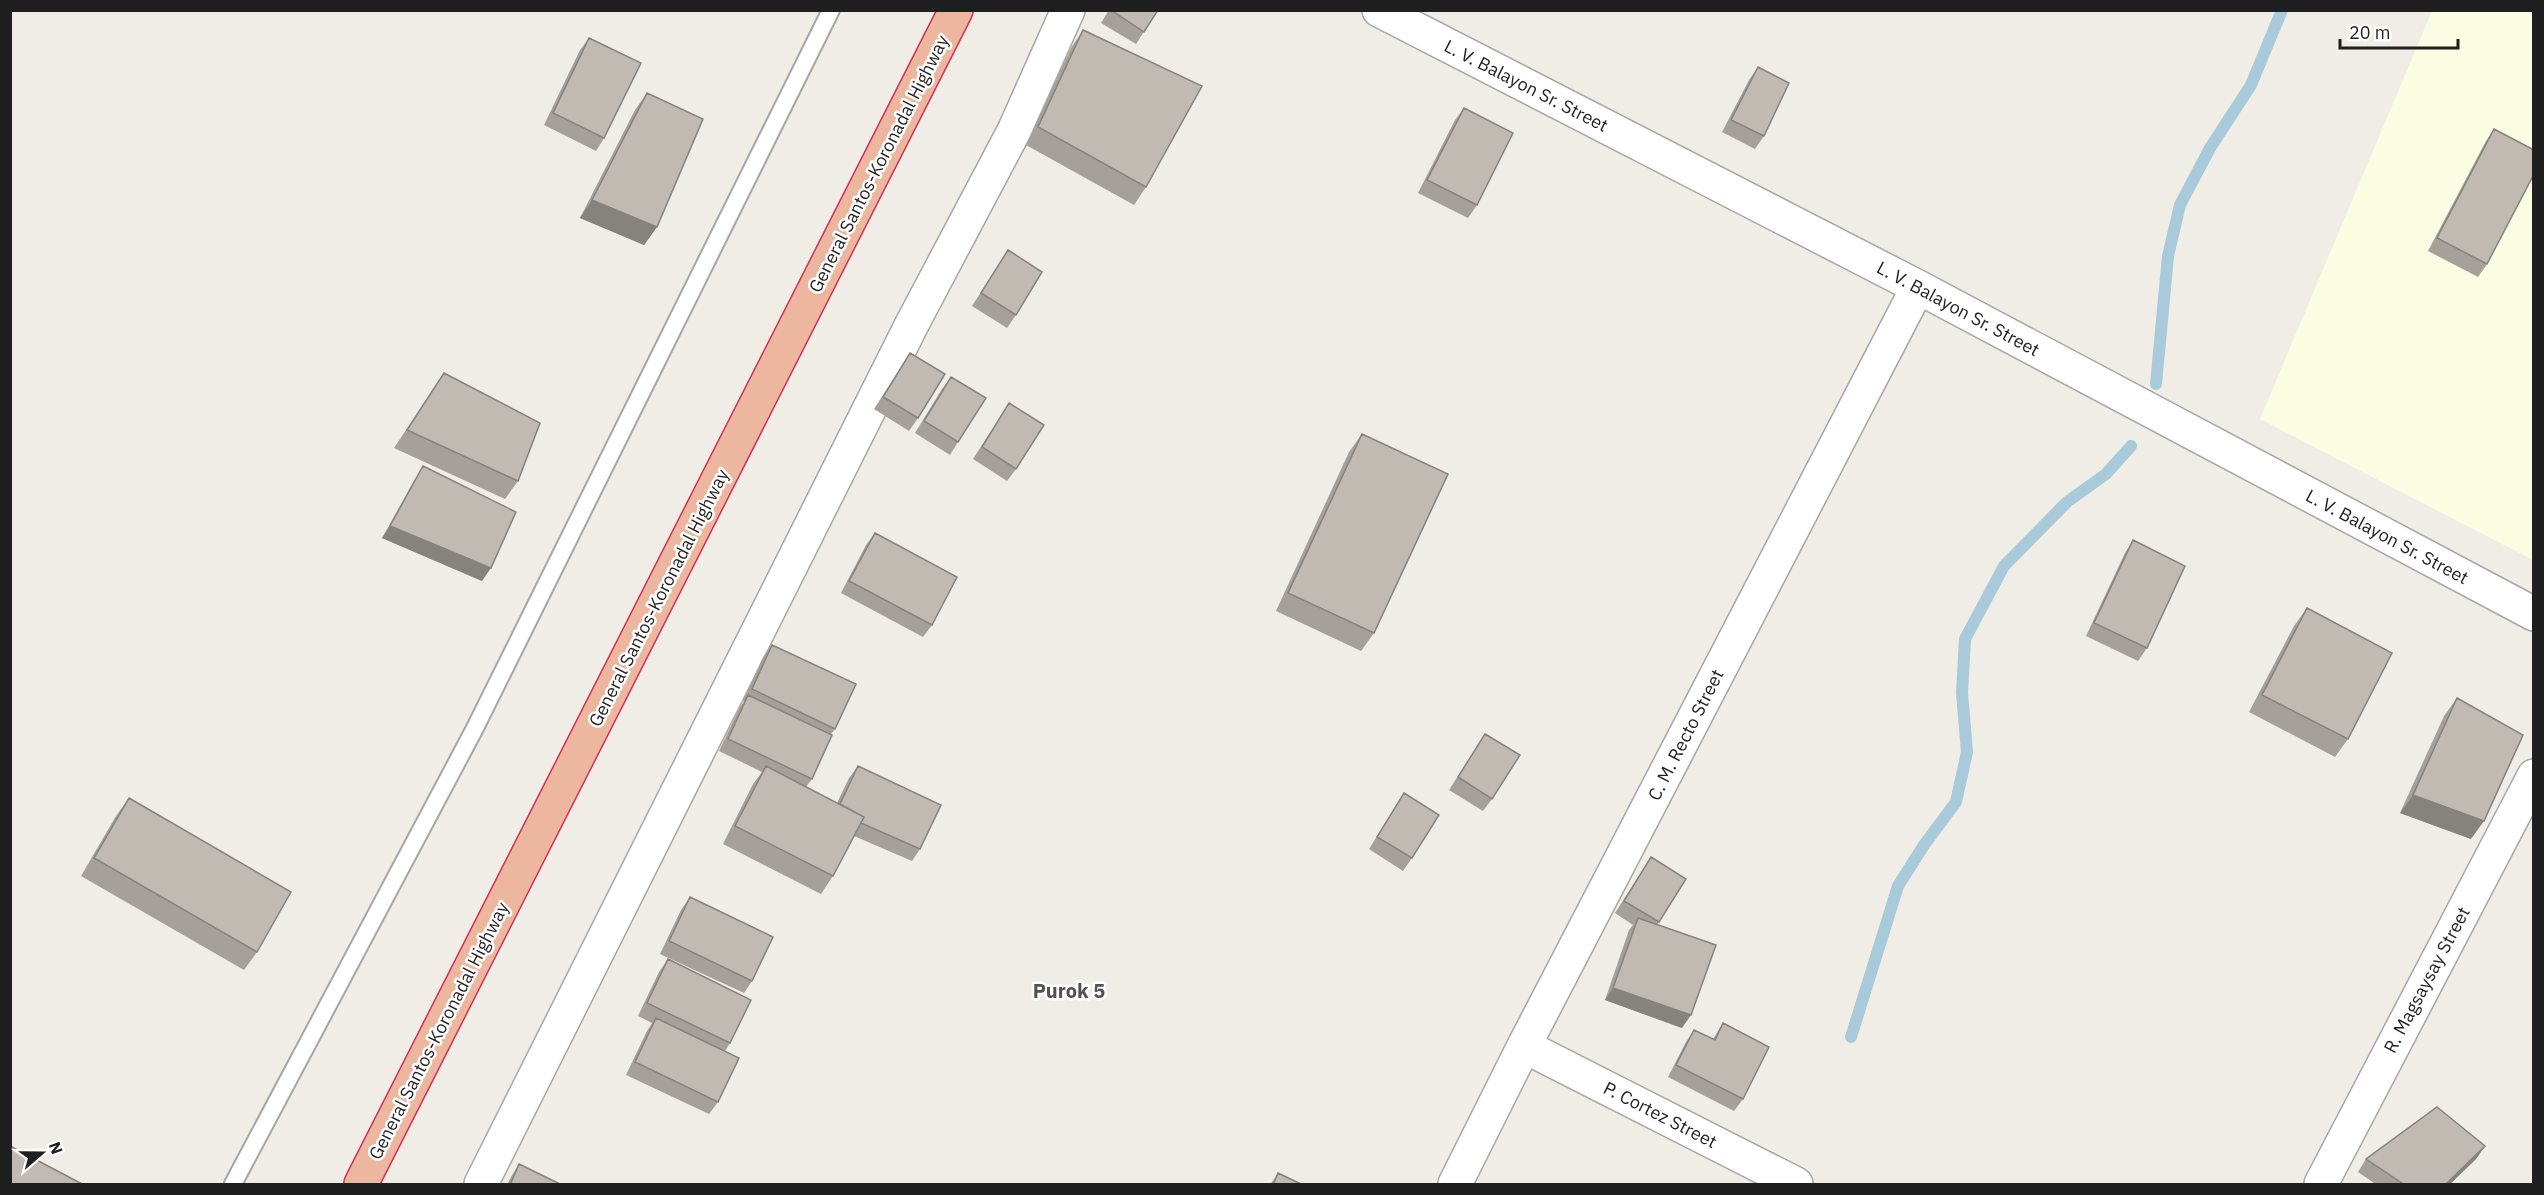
<svg xmlns="http://www.w3.org/2000/svg" width="2544" height="1195" viewBox="0 0 2544 1195" font-family="'IBM Plex Sans',sans-serif">
  <style>
    .education { fill: #fafde1 }
    .lines { fill: none; stroke-linecap: round; stroke-linejoin: round }
    .stream { stroke: #a9cada; stroke-width: 12 }
    .service-casing { stroke: #a6a6a6; stroke-width: 20 }
    .minor-casing { stroke: #a6a6a6; stroke-width: 36 }
    .trunk-casing { stroke: #d13057; stroke-width: 36 }
    .service { stroke: #fff; stroke-width: 16 }
    .minor { stroke: #fff; stroke-width: 33 }
    .trunk { stroke: #ecb79e; stroke-width: 33 }
    .wall { fill: #a5a09a }
    .shaded-wall { fill: #86827d }
    .building { fill: #c0bab3; stroke: #86827d; stroke-width: 1.5 }
    .labels { text-anchor: middle; stroke-width: 5; stroke-linejoin: round; paint-order: stroke }
    .street-label { font-size: 18px; fill: #1f1f1f; stroke: #fff }
    .neighbourhood-label { font-size: 20px; font-weight: bold; fill: #525252; stroke: #fff }
  </style>
  <rect width="100%" height="100%" fill="#efede6"/>
  <path class="education" d="M2432,11H2533V560L2260,419Z"/>
  <g class="lines">
    <path class="stream" d="M2156,384L2168,256L2180,205L2210,148L2251,85L2282,10
      M1851,1037L1898,886L1924,845L1956,802L1967,752L1962,693L1965,639L2004,566L2067,502L2106,474L2131,446"/>
    <defs>
      <path id="service" d="M233,1184L474,730L831,10"/>
      <path id="minor" d="M1379,10L1918,287L2534,614
        M1524,1046L1796,1184
        M481,1184L912,324L1014,131L1068,10
        M1455,1184L1524,1046L1918,287
        M2321,1184L2534,776"/>
      <path id="trunk" d="M361,1184L956,10"/>
    </defs>
    <use href="#service" class="service-casing"/>
    <use href="#minor" class="minor-casing"/>
    <use href="#trunk" class="trunk-casing"/>
    <use href="#service" class="service"/>
    <use href="#minor" class="minor"/>
    <use href="#trunk" class="trunk"/>
  </g>
  <path class="wall" d="M1109,10H1158L1136,44L1101,23Z
    M1083,30L1146,187L1134,205L1026,145L1071,48Z
    M589,38L604,138L596,151L544,125L580,50Z
    M1758,67L1764,136L1755,149L1722,132L1749,80Z
    M647,93L657,227L644,245L580,218L635,110Z
    M1464,108L1477,205L1468,218L1418,193L1455,120Z
    M2494,129L2487,264L2478,277L2428,251L2486,141Z
    M1008,250L1016,315L1007,328L972,306Z
    M910,353L918,418L909,431L874,409Z
    M444,373L518,481L505,499L394,448Z
    M951,377L958,442L950,455L915,433L942,389Z
    M1009,403L1016,469L1007,481L973,459Z
    M1362,434L1374,633L1361,651L1276,611L1349,452Z
    M423,466L482,581L382,538L415,479Z
    M875,533L932,625L923,637L841,593L866,545Z
    M2133,540L2147,648L2138,661L2086,636L2125,553Z
    M2307,608L2348,739L2335,757L2249,712L2294,626Z
    M772,645L835,729L831,734L812,779L806,787L837,803L849,778L858,766L920,849L912,861L854,836L833,876L821,894L723,844L753,784L762,772L719,751L740,707L744,702L743,701L763,657Z
    M2457,698L2471,839L2400,813L2444,716Z
    M1485,734L1492,799L1483,811L1449,790Z
    M1404,793L1412,858L1403,871L1369,849Z
    M129,798L257,952L244,970L81,876L116,816Z
    M1651,857L1686,879L1657,925L1682,1028L1605,1000L1629,930L1633,925L1615,913Z
    M690,897L752,981L744,993L660,954L681,910Z
    M668,959L730,1043L725,1051L718,1102L709,1114L626,1075L647,1031L652,1023L638,1016L659,972Z
    M1723,1023L1743,1099L1734,1111L1668,1077L1686,1042L1694,1030L1713,1039Z
    M2485,1146L2476,1159L2449,1185H2377L2358,1172L2366,1159Z
    M519,1164L562,1185H507L511,1177Z
    M1278,1173L1303,1185H1270Z"/>
  <path class="shaded-wall" d="M592,200L657,227L644,245L580,218Z
    M390,526L491,568L482,581L382,538Z
    M2413,795L2484,821L2471,839L2400,813Z
    M1613,988L1691,1015L1682,1028L1605,1000Z
    M2485,1146L2476,1159L2449,1185H2445Z"/>
  <path class="building" d="M1111,10H1158L1144,32Z
    M1083,30L1202,86L1146,187L1038,127Z
    M589,38L641,63L604,138L553,113Z
    M1758,67L1789,83L1764,136L1731,120Z
    M647,93L703,119L657,227L592,200Z
    M1464,108L1513,133L1477,205L1427,180Z
    M2494,129L2534,150V174L2487,264L2437,238Z
    M1008,250L1042,272L1016,315L981,293Z
    M910,353L945,374L918,418L883,397Z
    M444,373L540,423L518,481L407,430Z
    M951,377L986,398L958,442L924,421Z
    M1009,403L1044,425L1016,469L982,447Z
    M1362,434L1448,474L1374,633L1288,593Z
    M423,466L516,512L491,568L390,526Z
    M875,533L957,577L932,625L849,581Z
    M2133,540L2185,566L2147,648L2094,623Z
    M2307,608L2392,653L2348,739L2262,695Z
    M772,645L856,684L835,729L752,689Z
    M748,695L832,735L812,779L728,739Z
    M2457,698L2523,735L2484,821L2413,795Z
    M1485,734L1520,755L1492,799L1458,777Z
    M766,766L864,817L833,876L735,826Z
    M858,766L941,805L920,849L861,823L864,817L840,804Z
    M1404,793L1439,815L1412,858L1377,837Z
    M129,798L291,892L257,952L94,858Z
    M1651,857L1686,879L1659,922L1624,901Z
    M690,897L773,937L752,981L669,941Z
    M1638,918L1716,945L1691,1015L1613,988Z
    M668,959L751,1000L730,1043L647,1003Z
    M656,1018L739,1058L718,1102L635,1062Z
    M1723,1023L1769,1047L1743,1099L1676,1065L1694,1030L1715,1040Z
    M2437,1107L2485,1146L2445,1185H2405L2366,1159Z
    M10,1146L84,1185H10Z
    M519,1164L562,1185H510Z
    M1278,1173L1303,1185H1273Z"/>
  <g class="labels">
    <g class="street-label">
      <text transform="translate(1526 86) rotate(27)" y="6">L. V. Balayon Sr. Street</text>
      <text transform="translate(879 164) rotate(-63)" y="6">General Santos-Koronadal Highway</text>
      <text transform="translate(1958 309) rotate(28)" y="6">L. V. Balayon Sr. Street</text>
      <text transform="translate(2387 537) rotate(28)" y="6">L. V. Balayon Sr. Street</text>
      <text transform="translate(659 598) rotate(-63)" y="6">General Santos-Koronadal Highway</text>
      <text transform="translate(1686 735) rotate(-63)" y="6">C. M. Recto Street</text>
      <text transform="translate(2427 980) rotate(-62)" y="6">R. Magsaysay Street</text>
      <text transform="translate(439 1031) rotate(-63)" y="6">General Santos-Koronadal Highway</text>
      <text transform="translate(1660 1115) rotate(27)" y="6">P. Cortez Street</text>
    </g>
    <g class="neighbourhood-label">
      <text x="1069" y="998">Purok 5</text>
    </g>
  </g>
  <rect width="2544" height="1195" fill="none" stroke="#1f1f1f" stroke-width="24"/>
  <g transform="translate(42 1153) rotate(70)" stroke="#ffffff" stroke-width="4.5" paint-order="stroke">
  <path d="M0-4.5L10 22L0 15L-10 22Z" fill="#1f1f1f"/>
  <text y="-9" font-size="16" font-weight="bold" text-anchor="middle" fill="#1f1f1f">N</text>
  </g>
  <path d="M2340 39v9h118v-9" fill="none" stroke="#1f1f1f" stroke-width="3"/>
  <text x="2349" y="39" font-size="18" fill="#1f1f1f" stroke="#ffffff" stroke-width="4.5" paint-order="stroke">20 m</text>
</svg>
